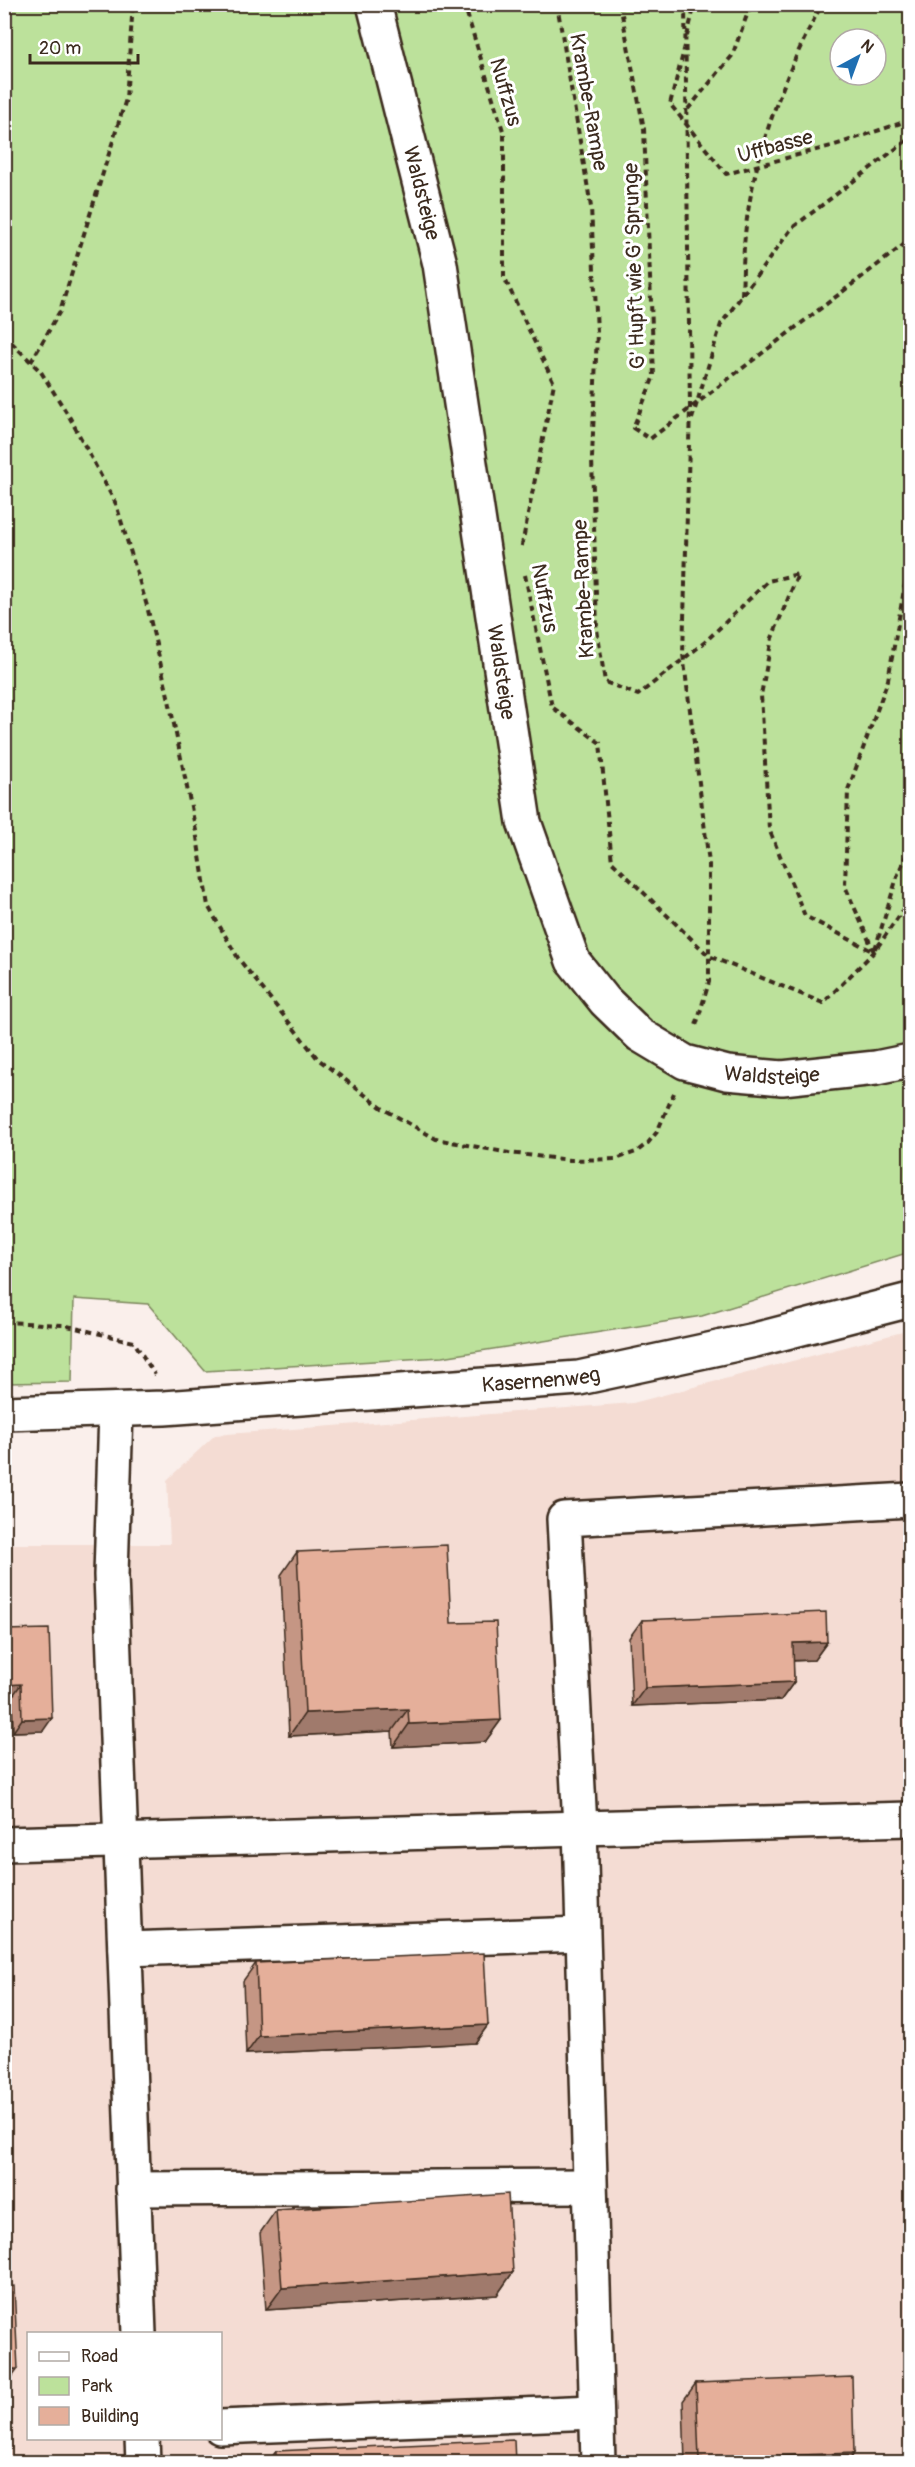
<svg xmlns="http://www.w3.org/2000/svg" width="915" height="2467" viewBox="0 0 915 2467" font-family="Pangolin,sans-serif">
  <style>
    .built { fill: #f4dcd3; fill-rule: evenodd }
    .green { fill: #bce19b; stroke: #7c865c; stroke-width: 1.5; fill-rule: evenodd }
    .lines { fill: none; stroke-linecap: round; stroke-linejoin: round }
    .minor-casing { stroke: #3b2a1e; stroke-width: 38 }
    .path { stroke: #3b2a1e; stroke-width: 4; stroke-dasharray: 6 4.5; stroke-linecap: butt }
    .minor { stroke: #fff; stroke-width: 33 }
    .wall { fill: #c59684; stroke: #3b2a1e; stroke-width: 1.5 }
    .shaded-wall { fill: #a07a6c; stroke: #3b2a1e; stroke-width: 1.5 }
    .building { fill: #e5af9a; stroke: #3b2a1e; stroke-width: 1.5 }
    .labels { text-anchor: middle; stroke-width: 6; stroke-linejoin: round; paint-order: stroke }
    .street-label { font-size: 21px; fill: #3b2a1e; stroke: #fff }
  </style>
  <rect width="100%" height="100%" fill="#faefeb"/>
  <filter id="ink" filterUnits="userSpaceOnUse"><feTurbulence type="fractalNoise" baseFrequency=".0167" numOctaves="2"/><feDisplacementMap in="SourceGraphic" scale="12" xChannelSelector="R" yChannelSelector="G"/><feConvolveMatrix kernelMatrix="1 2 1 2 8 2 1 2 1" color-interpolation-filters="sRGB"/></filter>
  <g filter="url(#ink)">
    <path class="built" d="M910,1330V2462H5L4,1544H170L167,1480L215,1435L633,1403ZM28,2334H220V2438H28Z"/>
    <path class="green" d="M4,5H910V1252L702,1316L442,1357L205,1371L148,1304L74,1299L72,1382L5,1383ZM840,39H876V75H840Z"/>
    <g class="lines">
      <defs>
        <g id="minor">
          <path id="s1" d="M374,4L440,264L524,822L573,961L605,1001L640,1035L685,1062L727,1073L782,1078L876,1068L910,1061"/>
          <path d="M116,1410L111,1575L139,2334"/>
          <path id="s2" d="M4,1413L164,1408L579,1378L755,1340L910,1300"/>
          <path d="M4,1844L910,1819"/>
          <path d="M125,1949L582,1934"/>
          <path d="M133,2189L589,2186"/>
          <path d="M220,2427L595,2412"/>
          <path d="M142,2438L143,2462"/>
          <path d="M598,2462L580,1827L564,1519L910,1500"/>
        </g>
      </defs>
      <use href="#minor" class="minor-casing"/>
      <path class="path" d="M464,4L504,134V277L554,383L521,550
        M557,4L591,207L597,332L592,458L597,629L605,682L638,695L705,642L768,581L798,574L772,638L761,695L769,829L805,916L874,952
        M620,4L644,129L654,376L633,428L650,439L910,240
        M685,4L690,408L683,654L709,863V982L695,1029
        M687,36L695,4
        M685,46L670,104L726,174L835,145L910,120
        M688,109L732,56L751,4
        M742,295C743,275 743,254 745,235C753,155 784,75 822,4
        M4,335L41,372L70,418L116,504L147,606L169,700L196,831L208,906L238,958L318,1059L382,1108L436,1139L509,1153L570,1160L616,1159L636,1152L648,1143L657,1132L674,1093
        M31,362L60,311L126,99L133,4
        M692,419L721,324L792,228L910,138
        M525,575L552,707L600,743L612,862L709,956L823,1003L874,952L910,900
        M875,949L898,874L910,846
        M874,952L845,886L848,790L888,680L910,556
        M4,1322L63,1325L134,1342L155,1375"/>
      <use href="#minor" class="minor"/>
    </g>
    <path class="wall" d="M297,1552L451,1623L501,1720L485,1742L393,1747L392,1731L289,1736L281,1575Z
      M642,1620L827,1642L814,1660L793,1661L794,1682L781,1700L632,1706L629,1638Z
      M4,1630L43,1731L13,1732L12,1697H4Z
      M256,1963L488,2025L475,2043L246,2054L243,1981Z
      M276,2210L513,2272L497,2295L266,2310L260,2233Z
      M696,2383L854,2453L848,2463H685L683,2401Z
      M276,2451L515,2463H268Z"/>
    <path class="shaded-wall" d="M827,1642L814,1660L780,1661L793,1643Z
      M794,1682L781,1700L632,1706L645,1688Z
      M21,1684L12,1697H4V1685Z
      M408,1709L392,1731L289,1736L305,1713Z
      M52,1718L43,1731L13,1732L22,1719Z
      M501,1720L485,1742L393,1747L409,1724Z
      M488,2025L475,2043L246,2054L259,2036Z
      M513,2272L497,2295L266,2310L282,2288Z
      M4,2369H18L4,2388Z
      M854,2453L848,2463H696L699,2459Z"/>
    <path class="building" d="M447,1545L451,1623L496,1622L501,1720L409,1724L408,1709L305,1713L297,1552Z
      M826,1612L827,1642L793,1643L794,1682L645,1688L642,1620Z
      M49,1629L52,1718L22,1719L21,1684L4,1685V1630Z
      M484,1953L488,2025L259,2036L256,1963Z
      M508,2194L513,2272L282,2288L276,2210Z
      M14,2286L18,2369H4V2287Z
      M852,2377L854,2453L699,2459L696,2383Z
      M514,2440L515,2463H276V2451Z"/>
  </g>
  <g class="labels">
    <g class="street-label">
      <text transform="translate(506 92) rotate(74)" y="7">Nuffzus</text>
      <text transform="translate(589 102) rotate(80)" y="7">Krambe-Rampe</text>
      <text transform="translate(775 146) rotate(-15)" y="7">Uffbasse</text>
      <text dy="7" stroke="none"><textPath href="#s1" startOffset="195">Waldsteige</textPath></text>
      <text transform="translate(634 266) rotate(-92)" y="7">G' Hupft wie G' Sprunge</text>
      <text transform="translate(583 589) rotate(-93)" y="7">Krambe-Rampe</text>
      <text transform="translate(545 598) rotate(79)" y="7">Nuffzus</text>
      <text dy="7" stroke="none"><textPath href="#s1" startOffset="681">Waldsteige</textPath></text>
      <text dy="7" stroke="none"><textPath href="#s1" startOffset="1221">Waldsteige</textPath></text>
      <text dy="7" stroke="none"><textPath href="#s2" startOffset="538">Kasernenweg</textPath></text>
    </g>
  </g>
  <rect width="915" height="2467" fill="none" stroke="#fff" stroke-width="24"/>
  <rect x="12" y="12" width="891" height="2443" fill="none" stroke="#3b2a1e" stroke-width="2" filter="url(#ink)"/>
  <rect x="27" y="2332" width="195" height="108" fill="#ffffff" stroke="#b1aaa5" stroke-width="1.5"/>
  <rect x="39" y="2352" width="30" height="9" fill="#ffffff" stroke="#b1aaa5" stroke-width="1.5"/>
  <text x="81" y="2362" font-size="18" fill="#3b2a1e">Road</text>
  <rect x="39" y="2377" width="30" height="18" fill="#bce19b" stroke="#b1aaa5" stroke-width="1.5"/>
  <text x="81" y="2392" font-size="18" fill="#3b2a1e">Park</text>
  <rect x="39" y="2407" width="30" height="18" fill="#e5af9a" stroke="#b1aaa5" stroke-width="1.5"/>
  <text x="81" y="2422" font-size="18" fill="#3b2a1e">Building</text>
  <g transform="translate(858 57) rotate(41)"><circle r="28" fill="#ffffff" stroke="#b1aaa5" stroke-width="1.5"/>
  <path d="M0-4.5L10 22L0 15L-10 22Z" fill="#1f6fb2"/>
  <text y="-9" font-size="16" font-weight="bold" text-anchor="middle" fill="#3b2a1e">N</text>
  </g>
  <path d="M30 54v9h108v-9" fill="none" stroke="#3b2a1e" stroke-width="3"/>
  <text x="39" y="54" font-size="18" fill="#3b2a1e" stroke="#ffffff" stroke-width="4.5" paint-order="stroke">20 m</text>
</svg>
